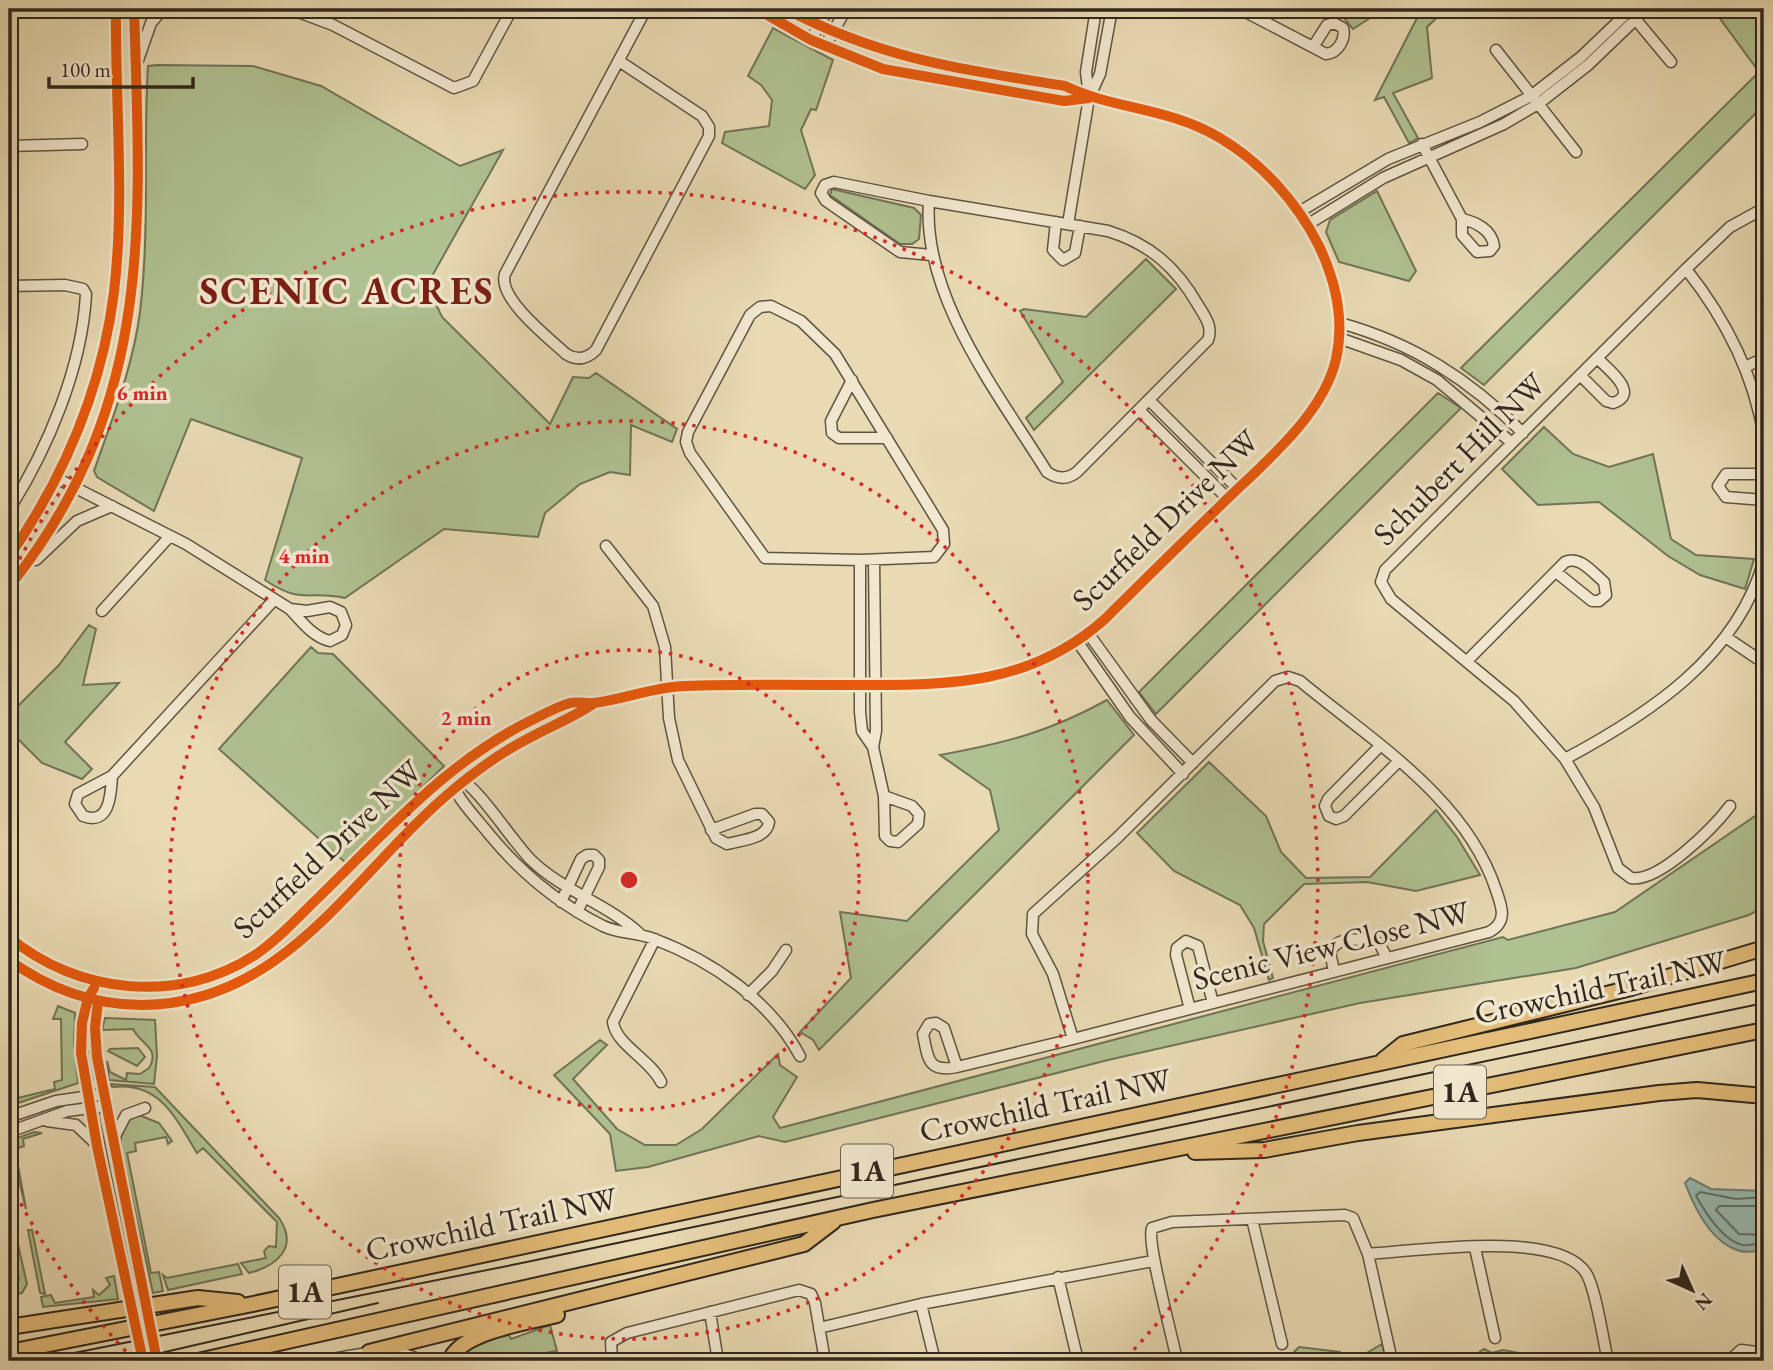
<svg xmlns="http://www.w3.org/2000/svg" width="1773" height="1370" viewBox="0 0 1773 1370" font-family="'EB Garamond',serif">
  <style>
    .green { fill: #b0c191; stroke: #707457; stroke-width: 2 }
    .water { fill: #99bab2; stroke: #6f7f76; stroke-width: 2 }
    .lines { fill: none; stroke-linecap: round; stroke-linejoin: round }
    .shore { stroke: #647068; stroke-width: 2 }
    .minor-casing { stroke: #5e5442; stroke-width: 13 }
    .highway-casing { stroke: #30271d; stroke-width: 18 }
    .minor { stroke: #f1e7ce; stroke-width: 10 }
    .highway { stroke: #e4bd7a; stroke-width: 14 }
    .tram { stroke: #30271d; stroke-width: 2 }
    .minor-bridge-casing { stroke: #5e5442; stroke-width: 13; stroke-linecap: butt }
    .minor-bridge { stroke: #f1e7ce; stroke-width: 10 }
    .cycleway-casing { stroke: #f1e7ce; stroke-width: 15 }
    .cycleway { stroke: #e8590c; stroke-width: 10 }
    .ring { fill: none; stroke: #d62828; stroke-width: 3.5; stroke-dasharray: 3.5 7 }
    .labels { text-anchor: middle; stroke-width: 7; stroke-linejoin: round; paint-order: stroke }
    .shield { fill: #f1e7ce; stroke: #6a6152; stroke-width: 2 }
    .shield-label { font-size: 30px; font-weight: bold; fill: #30271d }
    .street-label { font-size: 32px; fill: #30271d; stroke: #f1e7ce }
    .district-label { font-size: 38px; font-weight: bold; letter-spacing: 2px; fill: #7a1f14; stroke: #f1e7ce }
    .centre { fill: #d62828; stroke: #f1e7ce; stroke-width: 3.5 }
    .ring-label { font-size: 21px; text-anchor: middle; font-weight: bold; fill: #d62828; stroke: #f1e7ce; stroke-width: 7; stroke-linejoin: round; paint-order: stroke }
  </style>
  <rect width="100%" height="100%" fill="#e9dab3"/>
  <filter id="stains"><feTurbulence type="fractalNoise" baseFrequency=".00286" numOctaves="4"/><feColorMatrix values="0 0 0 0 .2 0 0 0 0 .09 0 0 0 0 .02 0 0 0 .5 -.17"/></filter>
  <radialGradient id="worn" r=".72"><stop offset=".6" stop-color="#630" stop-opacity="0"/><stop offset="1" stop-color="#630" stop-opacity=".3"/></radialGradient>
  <path class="green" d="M1356,9H1384L1353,29L1345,19Z
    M1412,9H1446L1427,27L1432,78L1393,93L1418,138L1409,143L1384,97L1375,100L1417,18Z
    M1713,9H1764V105L1484,385L1461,368L1759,72Z
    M773,28L833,60L816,110L811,109L801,130L815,175L805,189L722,143L725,132L769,126L772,100L761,85L748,76Z
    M157,65L253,66L321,86L460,166L503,150L427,285L442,317L550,424L573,377L589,378L596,373L677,429L672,442L631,425L630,475L610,472L580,484L545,513L538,537L444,529L345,598C308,590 302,605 265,580L302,458L191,419L154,511L97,477L94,471C112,419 133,367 140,312C150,230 143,148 148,66Z
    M832,189L914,208L921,215L919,239L912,244H900L830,195Z
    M1377,191L1416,271L1409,281L1339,262L1326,232L1330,220Z
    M1146,259L1176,289L1034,430L1026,418L1063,382L1020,311L1024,309L1086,317Z
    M1438,393L1461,408L1156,714L1139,692Z
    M1544,427L1573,454L1609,467L1653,454L1671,539L1696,555L1754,559L1745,589L1700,575L1668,556L1599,502L1538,505L1502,469Z
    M89,625L96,629L83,685L119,683L65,742L92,769L82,779L42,763L9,730V715L59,665Z
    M311,647L318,653L333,654L444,766L346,863L219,749Z
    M1107,700L1134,735L819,1050L813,1040L800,1032L851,978L840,912L907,921L999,830L990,790L940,755C1006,743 1049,732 1107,700Z
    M1209,762L1266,816L1281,852L1306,878L1370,877L1436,810L1457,837L1480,875L1416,891L1367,882L1304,884L1264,924L1263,941L1273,978L1269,980L1254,928L1240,905L1174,871L1137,833Z
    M1764,810V907L1749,915L1576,968L1360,1003L1108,1060L785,1142L759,1136L648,1167L616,1171L610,1134L554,1075L600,1040L607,1045L573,1079L617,1129L645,1145H676L702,1129L778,1054L780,1065L797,1077L773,1117L780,1128L1503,937L1508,940L1615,912Z
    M58,1006L75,1013L74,1043L78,1083L9,1106V1100L55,1089L54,1082L62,1080L61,1019H53Z
    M105,1018L155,1020L157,1056L154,1084L109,1080L107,1061L110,1072L126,1080L127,1073L140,1074L149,1068C161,1048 140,1044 133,1029L102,1030Z
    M138,1048L145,1057L137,1066L108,1051L110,1049Z
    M86,1051L93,1055L96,1081L89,1078Z
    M111,1084L155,1087L279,1218C299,1247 277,1266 249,1273L241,1263L266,1258L264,1251L269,1246L276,1247L277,1222L203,1148L197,1153C176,1119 160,1081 113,1087L109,1085Z
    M139,1115L159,1123L172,1141L168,1144L166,1137L135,1143L136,1151L127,1153L151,1273L159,1272L163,1291L153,1293L121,1147C120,1131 124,1120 139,1115Z
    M34,1132L42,1133L23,1139L24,1146L15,1149L26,1209L11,1148L17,1138Z
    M14,1227L27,1284L22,1293L11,1295V1283L19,1280L9,1228Z
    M28,1230H32L45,1294L40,1293Z
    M238,1264L242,1274L168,1290L163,1275L167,1278Z
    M114,1276L118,1299L43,1307L41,1297L51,1295L55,1303L94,1297L93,1290L99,1295L110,1285L106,1278Z
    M550,1325L557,1351L533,1355V1360L527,1361H455C467,1344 489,1340 509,1335L511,1339Z
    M1382,1344L1386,1361H1353Z
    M1299,1347L1340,1352L1343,1361H1285Z
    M1484,1349L1492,1353L1503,1350L1562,1361H1466Z"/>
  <path class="water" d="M1690,1178L1711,1189L1764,1191V1250C1756,1251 1746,1254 1737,1250C1710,1241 1694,1207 1685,1183Z"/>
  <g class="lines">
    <path class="shore" d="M1764,1197L1736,1199L1700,1192L1696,1196C1705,1212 1723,1240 1742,1245C1749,1246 1757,1243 1764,1244
      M1764,1206H1719L1716,1210L1739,1234L1764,1235"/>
    <defs>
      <path id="minor" d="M290,9L333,25L454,88L473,81L512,9
        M757,9L811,40L883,69L1064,101L1089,98
        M1240,9L1326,54C1338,53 1346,39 1343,28L1334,23L1327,25L1313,47
        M1632,15L1671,62
        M811,40L828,9
        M825,46L846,9
        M1496,50L1576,152
        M138,60L151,23L163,9
        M619,61L702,116L709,127V136L596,350C587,359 577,361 566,354C549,338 497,298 505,274L646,9
        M1089,97L1086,72L1096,9
        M1422,144L1462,219V235L1477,252L1490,251L1494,246C1492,230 1476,222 1462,219
        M9,146L82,144
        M929,201L1108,231C1150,244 1176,267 1198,305C1205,317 1213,326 1208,340L1077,472C1067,480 1057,479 1047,472C998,393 922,297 929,201Z
        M929,201L834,182L825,185L821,193L826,201L900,252L931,255
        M1299,212L1388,159L1480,122L1531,96L1581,57L1629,11
        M1056,222L1053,250L1063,260L1075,253L1080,226
        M1068,224L1089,98L1100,74L1112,9
        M1307,225L1383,178L1504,124L1538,104L1588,65L1636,19
        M1686,269L1730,227L1759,211
        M9,286L65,285L83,289L86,294C82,368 48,448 9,510
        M771,306L801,321L835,354L943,530L944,544L934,557L860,560L765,558L690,453L686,442L688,432L750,315L760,307Z
        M1340,323C1413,343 1470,380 1523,433
        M1339,338L1401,360L1437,380L1512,443
        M1745,367L1764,358
        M1580,375L1606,401L1613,403C1641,394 1608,369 1597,358
        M852,380L831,421L832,433L839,438H887
        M1149,400L1237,488
        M1139,410L1227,498
        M1764,437C1754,375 1725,318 1686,269L1385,570L1381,582L1391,599L1514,701L1565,759C1649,714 1737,657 1764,560
        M1764,474H1726L1718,486L1726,497L1764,500
        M58,479L186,544L290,609
        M606,546L653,606L665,647L669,718L678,760L716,838L727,844C742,840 767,839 769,822L762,814H755L711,830
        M9,557C64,477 102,389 114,292C125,198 115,103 116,9
        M36,560L77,521L112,506
        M860,560V712L862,731L873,747L884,796L885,836L890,841L898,842L918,824L919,814L912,806L884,796
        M9,587C154,406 141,227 134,9
        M330,607L341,612L346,625L342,635L330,641C313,637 301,621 290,609L307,611Z
        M102,611L170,536
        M1088,633L1151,720L1193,763
        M1727,638L1764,663
        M1077,641L1130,717L1183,774
        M1467,661L1565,562C1580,555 1593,573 1604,582L1606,595L1599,601H1592L1556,572
        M1288,677L1300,681C1371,740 1466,798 1496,890C1502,907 1508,922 1489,932L1073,1039L1053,974L1032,934L1033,914L1117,838L1275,681Z
        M873,747L876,731L874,560
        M1379,747L1328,799L1325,806L1329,816L1336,819L1344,816L1398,762
        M1565,759L1594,807L1618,868L1631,878C1659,883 1714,827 1730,806
        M448,773C455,797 473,814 489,834C521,873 557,903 603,926C620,934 637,932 654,939C712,961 770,1000 800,1056
        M112,776L273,601
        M112,776C111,794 110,826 83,816L75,804L78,794Z
        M459,778C478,787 513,842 531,860C563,891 607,904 639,933
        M561,902L581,859L587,855H594L599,860V867L577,912
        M9,937C77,994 179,1005 255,955C279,939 298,917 319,897C386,832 449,759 536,718C546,713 559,706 570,703C577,701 586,704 594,703C625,699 653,687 685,686C742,684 800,685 857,685C951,685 1031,685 1105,619C1143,581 1181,544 1219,507C1259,467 1323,417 1336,359C1345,319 1336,282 1319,246C1297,202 1262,163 1220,138C1168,107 1116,110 1065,86C961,69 881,59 786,9
        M655,939L613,1022C616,1045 650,1059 661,1082
        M9,960C48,988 94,1006 143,1005C284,1003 355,872 452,790C477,769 504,751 532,736C553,726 574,718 593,704
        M1334,971L1330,952C1338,934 1363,940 1379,943L1387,958
        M748,995L772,971L786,950
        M1190,1009L1176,955L1177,948L1186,941L1198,946L1213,1003
        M957,1067L944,1028L936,1023L929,1024L923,1034C928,1059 928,1073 957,1067L1073,1039
        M89,1095L126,1277
        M9,1117L56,1101L104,1094L140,1275
        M47,1121L76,1125L97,1145
        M9,1132L67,1111L106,1106
        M114,1138L126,1115L145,1108
        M1252,1219L1282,1344
        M1475,1248L1495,1338
        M1368,1254C1416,1251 1558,1229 1586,1273C1596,1289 1603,1340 1608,1361
        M1058,1277L1078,1361
        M921,1304L935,1361
        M710,1312L718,1361
        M819,1328L921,1304L1153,1261
        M323,1361C346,1356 400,1344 419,1361
        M612,1361L611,1342L627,1333L799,1290L811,1294L815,1303L825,1361
        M1177,1361C1173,1338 1146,1242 1152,1228L1172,1222L1345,1215L1353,1218L1368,1254L1392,1361
        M1732,1361V1358L1741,1350L1764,1353"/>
      <path id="highway" d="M1383,1060L1403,1044L1631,988L1764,948
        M1195,1152L1264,1150L1358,1133L1659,1093L1697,1090L1764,1096
        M9,1327L198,1298L238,1302
        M9,1352L253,1304L1764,981
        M369,1352L804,1244L833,1222
        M198,1361L873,1210L1764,1030
        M450,1361C459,1332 529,1322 557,1315"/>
    </defs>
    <use href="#minor" class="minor-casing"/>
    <use href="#highway" class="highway-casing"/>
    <use href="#minor" class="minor"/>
    <use href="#highway" class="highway"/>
    <path class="tram" d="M34,1361L517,1264L1764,1003
      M126,1361L378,1303"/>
    <defs>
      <path id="minor-bridge" d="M140,1275L157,1361
        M126,1277L143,1361"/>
    </defs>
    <use href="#minor-bridge" class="minor-bridge-casing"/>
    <use href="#minor-bridge" class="minor-bridge"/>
    <defs>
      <path id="cycleway" d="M757,9L811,40L883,69L1064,101L1089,98
        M9,557C64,477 102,389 114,292C125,198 115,103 116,9
        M9,587C154,406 141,227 134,9
        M9,937C77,994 179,1005 255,955C279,939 298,917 319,897C386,832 449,759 536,718C546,713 559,706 570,703C577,701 586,704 594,703C625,699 653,687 685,686C742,684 800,685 857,685C951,685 1031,685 1105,619C1143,581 1181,544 1219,507C1259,467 1323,417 1336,359C1345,319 1336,282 1319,246C1297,202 1262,163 1220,138C1168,107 1116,110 1065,86C961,69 881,59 786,9
        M9,960C48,988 93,1005 142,1005C287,1004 354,872 454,789C478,769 505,750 533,736C553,725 574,717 593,704
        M94,988L88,998L82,1023L81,1053L97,1146L143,1361
        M98,1001L95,1028L97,1057L157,1361"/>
    </defs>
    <use href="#cycleway" class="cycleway-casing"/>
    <use href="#cycleway" class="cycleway"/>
  </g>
  <g class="ring">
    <circle cx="629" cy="880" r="230"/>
    <circle cx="629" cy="880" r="459"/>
    <path d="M133 1359A689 689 0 0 1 10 1182M10 578A689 689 0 1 1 1125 1359"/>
  </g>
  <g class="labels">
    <g class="shield">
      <rect x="1434" y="1065.5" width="52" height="53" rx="5"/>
      <rect x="841" y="1144.5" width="52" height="53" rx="5"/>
      <rect x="279" y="1265.5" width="52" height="53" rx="5"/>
    </g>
    <g class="shield-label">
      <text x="1460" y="1102">1A</text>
      <text x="867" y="1181">1A</text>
      <text x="305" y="1302">1A</text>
    </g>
    <g class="street-label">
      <text transform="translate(1459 459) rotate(-45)" y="11">Schubert Hill NW</text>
      <text transform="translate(1165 520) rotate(-44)" y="11">Scurfield Drive NW</text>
      <text transform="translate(327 849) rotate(-43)" y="11">Scurfield Drive NW</text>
      <text transform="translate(1331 945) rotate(-14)" y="11">Scenic View Close NW</text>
      <text transform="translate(1600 987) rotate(-12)" y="11">Crowchild Trail NW</text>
      <text transform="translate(1045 1105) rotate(-12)" y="11">Crowchild Trail NW</text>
      <text transform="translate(491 1224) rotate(-12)" y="11">Crowchild Trail NW</text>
    </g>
    <g class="district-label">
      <text x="347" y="304">SCENIC ACRES</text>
    </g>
  </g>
  <circle cx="629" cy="880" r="10" class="centre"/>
  <g class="ring-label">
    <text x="142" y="400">6 min</text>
    <text x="304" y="563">4 min</text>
    <text x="466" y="725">2 min</text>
  </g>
  <rect width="1773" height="1370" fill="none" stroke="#e9dab3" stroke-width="35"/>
  <rect x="10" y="10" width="1752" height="1349" fill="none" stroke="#30271d" stroke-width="3.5"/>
  <rect x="18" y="18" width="1738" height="1335" fill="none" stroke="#30271d" stroke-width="2"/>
  <g transform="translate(1692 1290) rotate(135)" stroke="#f1e7ce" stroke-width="5" paint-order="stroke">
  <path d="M0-5L12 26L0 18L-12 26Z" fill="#30271d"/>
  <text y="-10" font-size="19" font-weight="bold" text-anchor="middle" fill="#30271d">N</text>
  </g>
  <path d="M49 77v10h144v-10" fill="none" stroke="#30271d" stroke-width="3.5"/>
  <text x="60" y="77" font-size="21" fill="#30271d" stroke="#f1e7ce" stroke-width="5" paint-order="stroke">100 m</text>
  <rect width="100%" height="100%" filter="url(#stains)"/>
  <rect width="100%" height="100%" fill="url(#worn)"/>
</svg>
